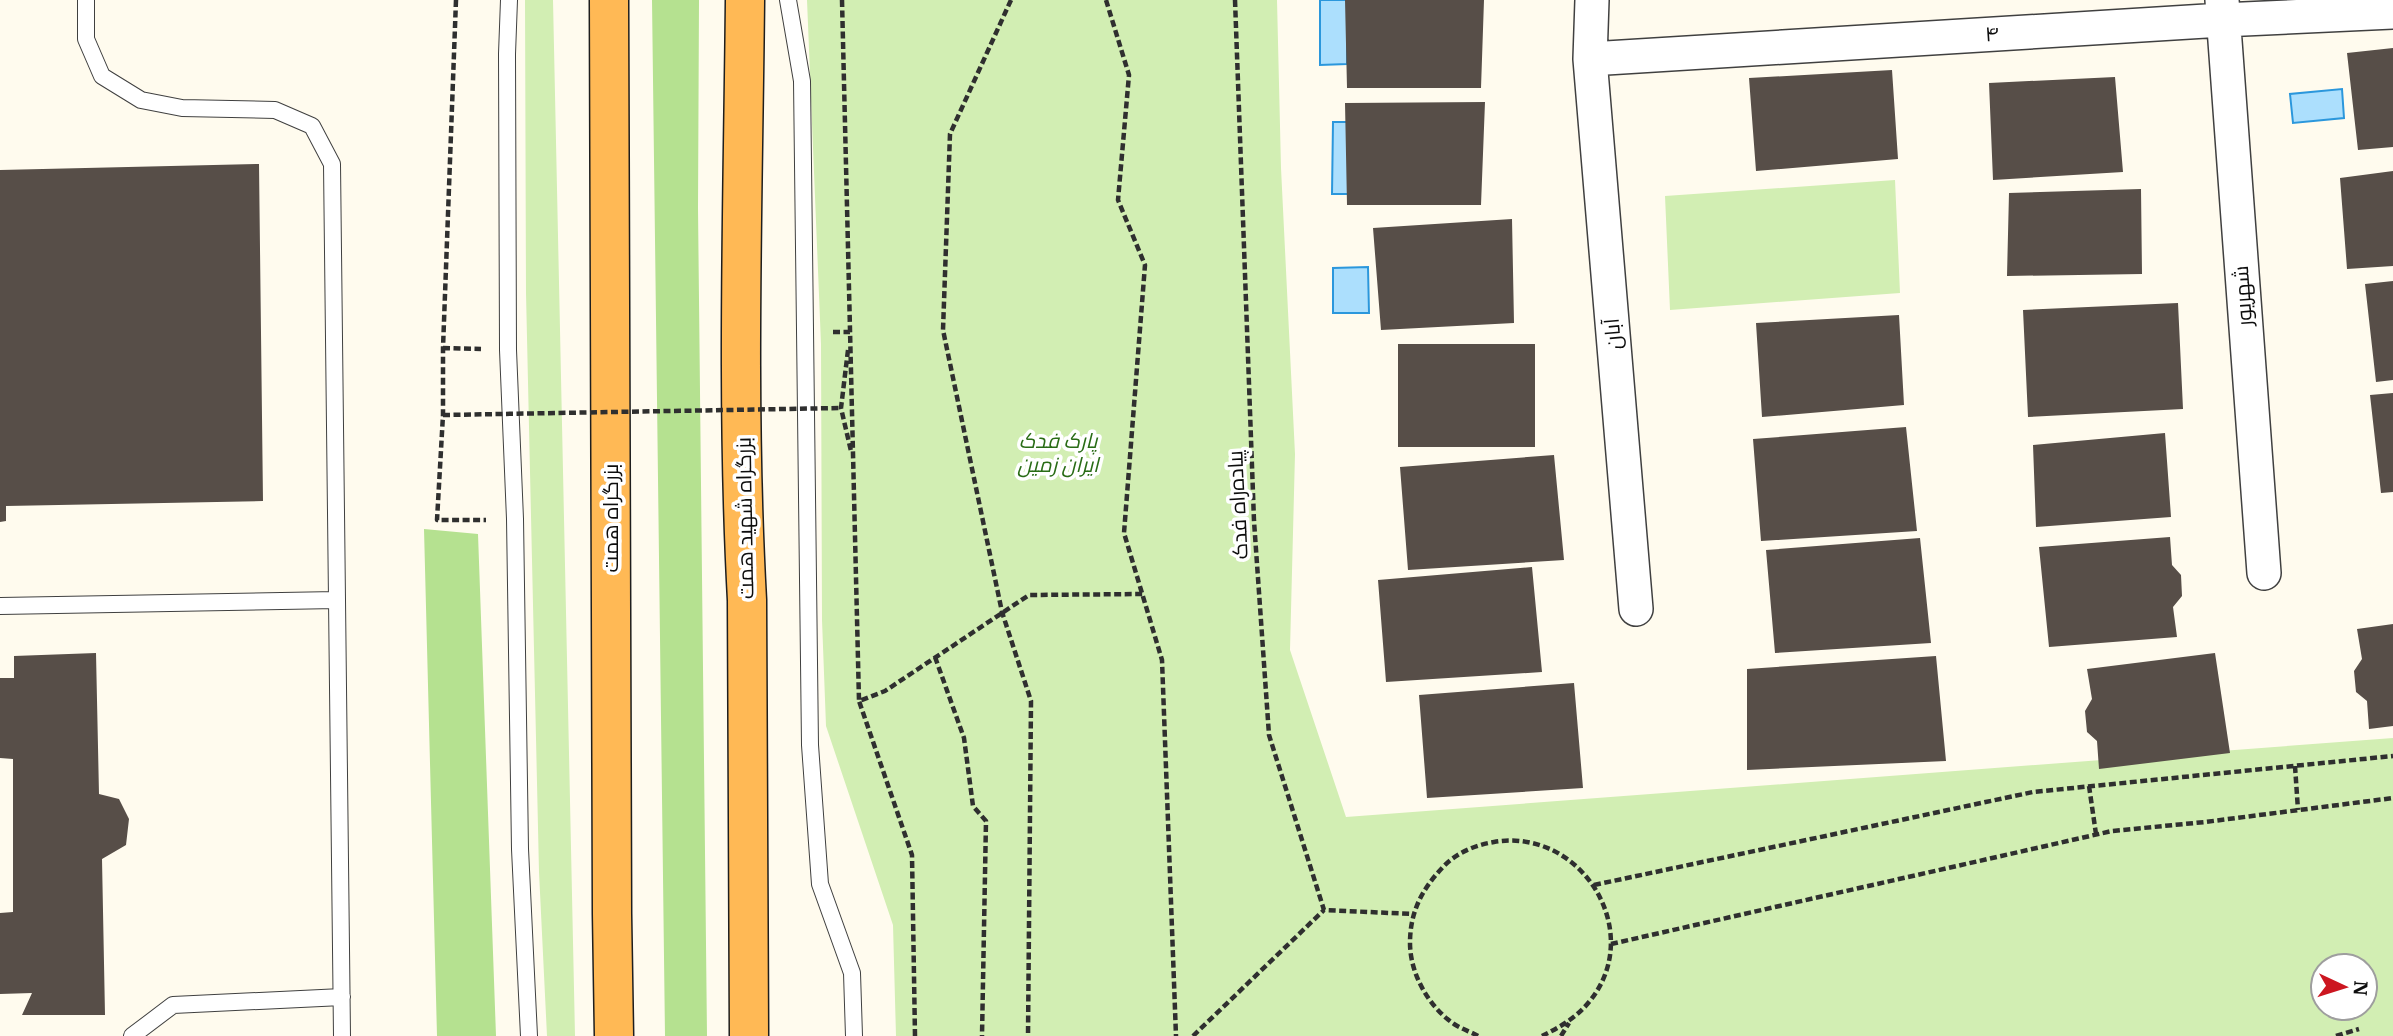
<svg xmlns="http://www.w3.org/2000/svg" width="2393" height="1036" viewBox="0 0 2393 1036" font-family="'IBM Plex Serif',Cairo,serif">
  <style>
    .green { fill: #d2eeb3; fill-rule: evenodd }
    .forest { fill: #b5e190 }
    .water { fill: #acdffd; stroke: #2b97dc; stroke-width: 2 }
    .building { fill: #574e48 }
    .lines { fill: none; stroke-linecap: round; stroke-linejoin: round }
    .service-casing { stroke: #404040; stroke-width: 18 }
    .minor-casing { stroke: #404040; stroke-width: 36 }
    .trunk-casing { stroke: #1e1e1e; stroke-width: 41 }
    .path { stroke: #2f2f2f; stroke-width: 4.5; stroke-dasharray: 7 3.5; stroke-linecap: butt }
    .service { stroke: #fff; stroke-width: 16 }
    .minor { stroke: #fff; stroke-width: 33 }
    .trunk { stroke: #ffb955; stroke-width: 38 }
    .path-bridge { stroke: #2f2f2f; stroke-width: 4.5; stroke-dasharray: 7 3.5; stroke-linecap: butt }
    .labels { text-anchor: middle; stroke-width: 7; stroke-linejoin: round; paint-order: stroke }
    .street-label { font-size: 21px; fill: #0d0d0d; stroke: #fff }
    .park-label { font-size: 21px; font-style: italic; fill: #296c16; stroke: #fff }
  </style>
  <rect width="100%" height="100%" fill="#fffbee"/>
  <path class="green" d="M525,0H553L575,1036H547L539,872L526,293Z
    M807,0H1277L1281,168L1295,454L1290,650L1346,817L2393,738V1036H896L893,925L826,726L822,620L821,344ZM2323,966H2365V1008H2323Z
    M1895,180L1900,293L1670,310L1665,196Z"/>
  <path class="forest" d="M652,0H699L698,208L707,1036H665Z
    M424,529L478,534L496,1036H437Z"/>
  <path class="water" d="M1320,0H1347V64L1320,65Z
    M2342,89L2344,118L2293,123L2290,94Z
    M1333,122H1364V194H1332Z
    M1368,267L1369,313H1333V268Z"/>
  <path class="building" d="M1345,0H1484L1481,88H1347Z
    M2393,48V147L2358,150L2347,53Z
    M1892,70L1898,159L1756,171L1749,78Z
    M2115,77L2123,172L1993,180L1989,83Z
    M1485,102L1481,205H1347L1345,103Z
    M259,164L263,501L6,506V521L0,522V170Z
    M2393,171V266L2347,269L2340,178Z
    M2141,189L2142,274L2007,276L2009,193Z
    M1512,219L1514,323L1381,330L1373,228Z
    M2393,281V380L2376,382L2365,284Z
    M2178,303L2183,409L2028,417L2023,310Z
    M1899,315L1904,405L1762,417L1756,323Z
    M1398,344H1535V447H1398Z
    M2393,393V492L2381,493L2370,395Z
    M1906,427L1917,531L1761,541L1753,439Z
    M2165,433L2171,517L2036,527L2033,445Z
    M1554,455L1564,560L1408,570L1400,467Z
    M2170,537L2172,565L2181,575L2182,596L2173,607L2177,637L2049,647L2039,547Z
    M1920,538L1931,643L1775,653L1766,550Z
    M1532,567L1542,672L1386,682L1378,580Z
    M2393,624V726L2369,729L2367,701L2356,692L2354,671L2362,659L2357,629Z
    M96,653L99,794L119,799L129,819L126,845L102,859L105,1015H22L32,993L0,994V913L13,912V759L0,758V678H14V656Z
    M2215,653L2230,753L2099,769L2097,741L2087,732L2085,711L2092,699L2087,669Z
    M1936,656L1946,761L1747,770V669Z
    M1574,683L1583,788L1427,798L1419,695Z"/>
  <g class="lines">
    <defs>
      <path id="service" d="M86,0V39L102,76L141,100L182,108L275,110L312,126L332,164L342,1036
        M509,0L507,54L508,350L515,519L520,849L529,1036
        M788,0L802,81L810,745L820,884L852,973L854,1036
        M0,606L336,600
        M132,1036L173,1005L342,997"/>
      <path id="minor" d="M1592,0L1590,59L1636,609
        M2222,0L2264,573
        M1590,59L2222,20L2393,12"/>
      <path id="trunk" d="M609,0L612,914L614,1036
        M745,0C743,200 736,400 747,600L749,1036"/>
    </defs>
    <use href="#service" class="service-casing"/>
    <use href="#minor" class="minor-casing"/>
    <use href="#trunk" class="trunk-casing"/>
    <path class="path" d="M456,0L443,348V415L437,520H486
      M842,0L859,701
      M1011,0L950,134L943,330L1002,612L1031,701L1028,1036
      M1106,0L1129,75L1118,200L1145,265L1124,533L1162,660L1176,1036
      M1235,0L1254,521L1269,735L1324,910L1413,914
      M833,332H850V334
      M443,348L481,349
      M848,350L841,408L851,451
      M935,657L964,738L973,806L986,821L982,1036
      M2295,766L2298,810
      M2089,786L2096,834
      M1594,885L2033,792L2393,756
      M1611,944L2112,831L2205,822L2393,798
      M915,1036L912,855L859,701L885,691L1029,595L1143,594
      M1193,1036L1324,910
      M1478,1036C1471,1032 1462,1029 1454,1024C1429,1007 1410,974 1410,943C1410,912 1422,889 1443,867C1456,853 1475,845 1494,842C1581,827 1647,932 1589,1002C1576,1018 1560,1027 1542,1036
      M1561,1036L1569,1023
      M2336,1036L2359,1029"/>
    <use href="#service" class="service"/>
    <use href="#minor" class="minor"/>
    <use href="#trunk" class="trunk"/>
    <path class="path-bridge" d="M443,415L841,408"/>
  </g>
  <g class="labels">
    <g class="street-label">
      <text transform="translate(1992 34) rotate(-4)" y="7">۴</text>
      <text transform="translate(2243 296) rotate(-94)" y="7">شهریور</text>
      <text transform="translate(1613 334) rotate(-95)" y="7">آبان</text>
      <text transform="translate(1238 505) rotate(-93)" y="7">پیاده‌راه فدک</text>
      <text transform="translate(611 518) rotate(-90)" y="7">بزرگراه همت</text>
      <text transform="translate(745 518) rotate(-91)" y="7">بزرگراه شهید همت</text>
    </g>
    <g class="park-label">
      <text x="1058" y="448">پارک فدک<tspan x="1058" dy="24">ایران زمین</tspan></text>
    </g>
  </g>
  <g transform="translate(2344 987) rotate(94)"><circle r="33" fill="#ffffff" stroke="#9e9e9e" stroke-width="2"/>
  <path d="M0-5L12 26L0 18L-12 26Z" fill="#cc1620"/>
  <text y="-10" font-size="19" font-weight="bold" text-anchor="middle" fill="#0d0d0d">N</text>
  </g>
</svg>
